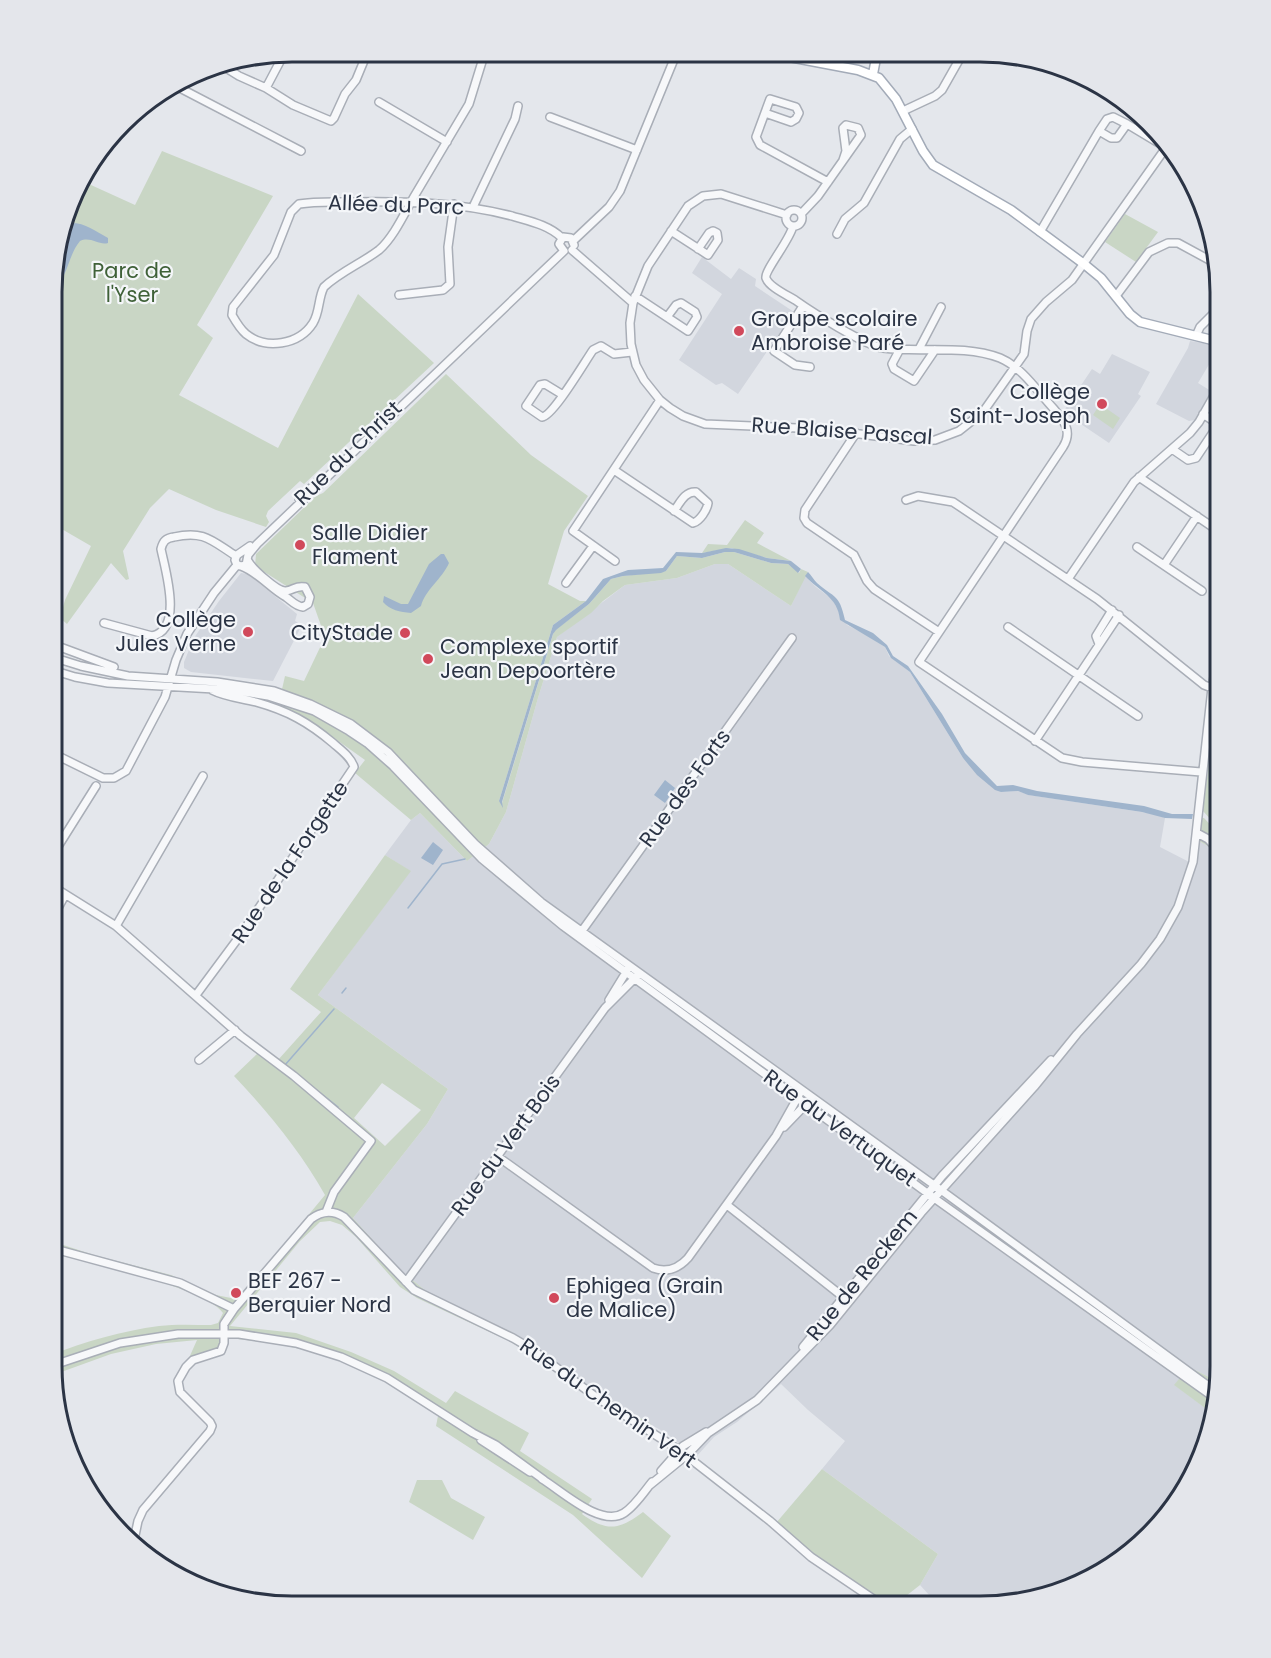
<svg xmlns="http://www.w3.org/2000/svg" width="1271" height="1658" viewBox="0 0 1271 1658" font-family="Poppins,sans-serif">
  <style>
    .built { fill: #d2d6de }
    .green { fill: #c9d6c5; fill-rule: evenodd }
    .water { fill: #9fb4cc }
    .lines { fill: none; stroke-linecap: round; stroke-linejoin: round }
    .stream { stroke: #9fb4cc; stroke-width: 1.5 }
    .minor-casing { stroke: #a9aeb7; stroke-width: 10 }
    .major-casing { stroke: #a3abb8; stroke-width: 11 }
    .minor { stroke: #f7f8fa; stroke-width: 7 }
    .major { stroke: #fff; stroke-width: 8 }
    .poi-dot { fill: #d1495b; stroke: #f4f6f9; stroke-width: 2 }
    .labels { text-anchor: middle; stroke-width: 4.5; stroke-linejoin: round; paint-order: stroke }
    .street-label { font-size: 21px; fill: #2b3445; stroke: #f4f6f9 }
    .park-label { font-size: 21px; fill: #3f6138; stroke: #f4f6f9 }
    .poi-label { font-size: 21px; fill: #2b3445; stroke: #f4f6f9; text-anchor: start }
    .rim { fill: none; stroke: #2b3445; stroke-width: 3 }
  </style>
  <rect width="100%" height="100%" fill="#e4e7ec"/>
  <path class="built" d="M702,257L731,279L739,268L756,279L755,286L794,312L738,394L722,383L716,385L679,360L722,294L692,273Z
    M1190,341L1210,344L1217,351L1198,383L1211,391L1195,420L1189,421L1156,404L1188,348Z
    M1112,354L1150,372L1138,394L1141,396L1109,443L1063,412L1092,369L1100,374Z
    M715,564H728L791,606L805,576L816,587L832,599L847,625L863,633L885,647L889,656L910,672L963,758L1001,792L1018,791L1029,795L1155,814L1165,818L1160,847L1197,866L1199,841L1211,848L1220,857L1219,1382L1189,1367L1175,1385L1213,1414L1207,1444L1179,1501L1138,1547L1086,1582L980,1607H940L920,1585L938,1554L822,1469L845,1441L808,1410L781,1384L737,1422L714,1437L696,1457L666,1433L600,1396L513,1333L426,1291L399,1269L353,1218L427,1124L448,1089L318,995L410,871L385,855L411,820L420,813L467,861L489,844L506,812L538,698L557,637L625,585L677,578Z
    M241,573L248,574L297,614L295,621L302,625L273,681L191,672L184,668V662L194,638L219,601Z"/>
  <path class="green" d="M162,151L273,196L197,325L213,338L179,395L278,448L358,294L434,363L304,484L300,481L268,511L266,516L269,522L266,527L216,510L169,489L150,508L123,551L129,579L126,580L111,563L67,624L60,618L65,600L91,546L53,524V259L80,180L135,205Z
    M1125,214L1158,232L1136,262L1105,242Z
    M446,374L531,455L588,496L564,531L548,584L580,601H586L553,625L499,801L502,803L554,631L589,604L611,579L623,576L666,571L677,556L702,558L725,552H734L771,563L788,564L799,573L801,569L808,572L791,606L728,564H715L677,578L625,585L603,601L591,613L557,637L538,698L506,812L489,844L467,861L420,813L411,820L355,773L365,760L320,728L278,707L285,676L304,681L325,637L313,603L255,566L256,554L316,496L323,493Z
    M1100,404L1120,418L1113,429L1093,415Z
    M745,520L764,533L757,543L791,561L767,558L731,548L702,553L708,544L727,545Z
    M1220,672V830L1203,811Z
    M1201,818H1204L1220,835V857L1211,848L1199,841Z
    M385,855L411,871L318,995L448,1089L427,1124L353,1218L399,1269L426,1291L513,1333L600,1396L651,1424L645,1432L605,1408L543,1362L511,1342L417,1298L400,1287L356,1237L342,1225L330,1221L320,1222L300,1241L230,1326L296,1333L351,1352L394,1371L446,1403L455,1391L529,1433L520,1451L592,1499L582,1514C607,1532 619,1530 643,1512L671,1536L642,1578L573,1515L436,1426L438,1416C419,1403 400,1389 380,1378C333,1352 280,1343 228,1338L223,1354L194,1363L189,1358L197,1340L156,1344L111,1354L53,1375L51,1355C86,1341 122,1331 159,1326C176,1324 194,1325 211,1325L218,1323L223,1313C205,1287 85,1262 51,1253V1241L94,1255L171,1275L216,1295L231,1298L243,1294L325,1195C300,1151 269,1113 234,1076L257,1054L233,1035L239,1029L278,1060L321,1012L290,989ZM382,1083L421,1110L385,1146L354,1118Z
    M1189,1367L1219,1382L1213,1414L1174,1385Z
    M822,1469L938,1554L920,1585L892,1607L803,1547L776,1523Z
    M417,1480H442L451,1498L485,1517L473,1540L409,1502Z"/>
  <path class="water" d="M71,223C86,223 95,231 108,238V243C99,246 91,236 80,241C68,255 68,278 53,290V259L65,224Z
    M726,548L739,549L767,558L791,561L801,569L798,573L788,564L771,563L734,552H725L702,558L677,556L666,571L661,573L623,576L611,579L589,604L556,630L553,634L502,802L503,808L499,801L553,625L586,601L603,579L628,570L663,568L676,552L702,553Z
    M441,554H444L449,563C442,579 425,590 421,606L411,613C400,612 390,610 383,602L384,596L401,604H408L429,564Z
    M808,572C811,575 814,580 817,583C835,599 839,593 845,620L873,633L887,645L893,656L908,666L942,714L965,753L997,786L1013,785L1037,791L1144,806L1172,814H1193L1192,819L1165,818L1142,812L1028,795L1018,791L1001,792L995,790L977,775L963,758L910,672L891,658L885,647L840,620C838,597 819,591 805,576Z
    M665,780L675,788L665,803L654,795Z
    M433,842L443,850L433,865L421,858Z"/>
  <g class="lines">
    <path class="stream" d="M408,908L442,864L465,859
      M342,993L346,988
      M334,1009L285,1065L338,1107"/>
    <defs>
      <path id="minor" d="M485,52L469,104L415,195C405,212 394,237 379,250C362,263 340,272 324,287C318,298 320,312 313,323C299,345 266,350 246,334C240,329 236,322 232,315L233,307L274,255L291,212L299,204C316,201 334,202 350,202C406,201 458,202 512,216C529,221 549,225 562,238
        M218,63L239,76L266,88L293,105L331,121L334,118L345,94L356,80L368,51
        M176,86L301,151
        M266,88L285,52
        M379,102L447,142
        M903,111L935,96L942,90L963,53
        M765,113L791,122L796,119L799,113L796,107L770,99L756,137L760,145L828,182
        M550,117L637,150
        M1127,124L1162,145
        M473,207L515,119L518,106
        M786 218a8 8 0 1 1 16 0a8 8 0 1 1-16 0Z
        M801,214L818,196L861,135L858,128L846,125L843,128L846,151L843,160
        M787,215L721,194L703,196L688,206L648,266L633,303L630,323L631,344L636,365L644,380L660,400L670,408L683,416L705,424L821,429L914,441L935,440L959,431L983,412L1024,354L1027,331L1031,319L1046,302L1072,280L1165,149
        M793,226C790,240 764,271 766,278C769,287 787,295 795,300C812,312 864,345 883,348C921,353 963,344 1000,358C1022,367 1038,392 1053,408C1064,421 1073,431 1063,447L919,662L1062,758L1082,762L1201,772
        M671,231L708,255L718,240L717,233L713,231L709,233L698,249
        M1040,232L1099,131L1107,119L1113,117L1127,124L1117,138H1111L1099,131
        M837,234L845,219L864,203L900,139L912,129
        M573,241L609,207L620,191L677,52
        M572,250L633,303
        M564,251L559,244L563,237L571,238L574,245
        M399,295L443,290L450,284L448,247L454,204
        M635,296L688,331L697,317L695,312L681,303L676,305L667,317
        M1116,296L1149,252L1168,243H1178L1213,262
        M803,306L774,351L795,365L810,367
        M1196,336L1200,327L1220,307
        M900,349L892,364L894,369L914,381L935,350
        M919,349L941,307
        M563,395L545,384L540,385L526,406L542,417C553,416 584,363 593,350L601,346L614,354L632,352
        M856,433L805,510L804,518L807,523L854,555L867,581L874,589L939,632
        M1172,449L1188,460L1196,458L1216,428L1215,422L1203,414
        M614,470L690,521L693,523C700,521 707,510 708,503L696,492C685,491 680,503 674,511
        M1139,477L1220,532
        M299,499L322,478
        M906,500L918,496L953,502L1097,599L1204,685L1212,688
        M1137,547L1202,591
        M615,561L573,531L660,400
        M237,565L241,566L246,565L248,555L257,544L564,251
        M237,565L235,560L237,555L250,546
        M1164,565L1197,516
        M241,566C258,572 271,589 286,597C292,601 295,606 303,607L308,604L310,597L305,587C296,585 294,590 286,591C277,592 252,568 248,561
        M1068,579L1134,482L1190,433L1199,422L1220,385
        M566,583L593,546
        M104,623L152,636C184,630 165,569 161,549C163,541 166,538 174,537C204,530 212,541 236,556
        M1008,627L1138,716
        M52,644L114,667
        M1099,644L1096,636L1112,610
        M52,657L81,666L128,676L217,682L274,691L310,704L351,724L388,752L475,844L541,902L934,1185L1218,1393
        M52,670L75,677L108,683L232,690L268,696L314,711L349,731L367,743L393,766L482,859L563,926L934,1198L1216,1399
        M1035,741L1119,615
        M52,753L103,778H114L126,771L165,697L176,660L187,634L214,593L237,565
        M1197,833L1208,839L1220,852
        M52,856L96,786
        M52,886L116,926L241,1036L294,1076L371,1141L334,1192L326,1212
        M52,919L65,895
        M116,926L203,776
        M579,935L792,638
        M196,995L242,933L354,767C351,757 341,750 333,743C308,722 288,711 256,702C241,698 226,697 212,690
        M609,1000L628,969
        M199,1060L235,1030
        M784,1127L809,1101
        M497,1156L653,1268C667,1273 678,1269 688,1258L776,1136L799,1095
        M727,1205L847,1300
        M51,1248L180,1283L234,1309
        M406,1282L605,1008L637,976
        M803,1347L942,1176L1051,1060
        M51,1366L120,1343L178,1334H239L296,1343L341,1357L387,1378L473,1433L496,1445L544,1480
        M481,1440L530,1472
        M661,1471L683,1446L706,1432
        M542,1479C562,1491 601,1528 624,1513C635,1506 644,1492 652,1482
        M650,1485L688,1454L708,1433L757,1400L830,1325L921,1213L1034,1087L1077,1034L1141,964L1160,939L1178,907L1193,862L1212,688L1220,645
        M133,1545L138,1521L143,1510L210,1431L212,1426L210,1422L180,1392L178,1381L186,1367L193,1360L221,1351L224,1343V1324L234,1309L311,1219C321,1211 333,1210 344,1217L414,1290L513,1338L530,1348L596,1397L679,1450L770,1521L811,1557L885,1607"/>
      <path id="major" d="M763,52L858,70L879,78L896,99L923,151L933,165L1011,210L1084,264L1101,278L1130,314L1140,322L1220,342
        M873,74L877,53"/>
    </defs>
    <use href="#minor" class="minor-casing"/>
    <use href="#major" class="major-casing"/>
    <use href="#minor" class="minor"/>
    <use href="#major" class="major"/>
  </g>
  <g class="poi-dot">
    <circle cx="739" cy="331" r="6"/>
    <circle cx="1102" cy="404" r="6"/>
    <circle cx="300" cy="545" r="6"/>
    <circle cx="248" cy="632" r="6"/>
    <circle cx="405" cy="633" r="6"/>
    <circle cx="428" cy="659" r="6"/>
    <circle cx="236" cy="1293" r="6"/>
    <circle cx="554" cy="1298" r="6"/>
  </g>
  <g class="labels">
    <g class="street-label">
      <text transform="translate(396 205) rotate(2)" y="7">Allée du Parc</text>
      <text transform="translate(842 431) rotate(4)" y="7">Rue Blaise Pascal</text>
      <text transform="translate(348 453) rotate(-44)" y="7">Rue du Christ</text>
      <text transform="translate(685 788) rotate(-54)" y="7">Rue des Forts</text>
      <text transform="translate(290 862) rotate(-56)" y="7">Rue de la Forgette</text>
      <text transform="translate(840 1128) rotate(36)" y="7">Rue du Vertuquet</text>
      <text transform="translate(506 1145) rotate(-54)" y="7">Rue du Vert Bois</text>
      <text transform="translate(862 1275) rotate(-51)" y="7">Rue de Reckem</text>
      <text transform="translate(608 1403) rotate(35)" y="7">Rue du Chemin Vert</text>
    </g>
    <g class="park-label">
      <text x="132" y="278">Parc de<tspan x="132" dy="24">l'Yser</tspan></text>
    </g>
    <g class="poi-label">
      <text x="751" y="326">Groupe scolaire<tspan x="751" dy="24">Ambroise Paré</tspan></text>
      <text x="1090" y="399" text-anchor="end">Collège<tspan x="1090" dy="24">Saint-Joseph</tspan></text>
      <text x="312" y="540">Salle Didier<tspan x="312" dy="24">Flament</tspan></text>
      <text x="236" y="627" text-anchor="end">Collège<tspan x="236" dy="24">Jules Verne</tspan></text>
      <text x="393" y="640" text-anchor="end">CityStade</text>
      <text x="440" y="654">Complexe sportif<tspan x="440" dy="24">Jean Depoortère</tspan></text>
      <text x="248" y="1288">BEF 267 -<tspan x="248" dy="24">Berquier Nord</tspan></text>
      <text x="566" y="1293">Ephigea (Grain<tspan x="566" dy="24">de Malice)</tspan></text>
    </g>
  </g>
  <path d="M0 0H1271V1658H0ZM292 62H980A230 230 0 0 1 1210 292V1366A230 230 0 0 1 980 1596H292A230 230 0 0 1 62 1366V292A230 230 0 0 1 292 62Z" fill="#e4e6eb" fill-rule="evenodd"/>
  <path class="rim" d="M292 62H980A230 230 0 0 1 1210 292V1366A230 230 0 0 1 980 1596H292A230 230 0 0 1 62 1366V292A230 230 0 0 1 292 62Z"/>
</svg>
